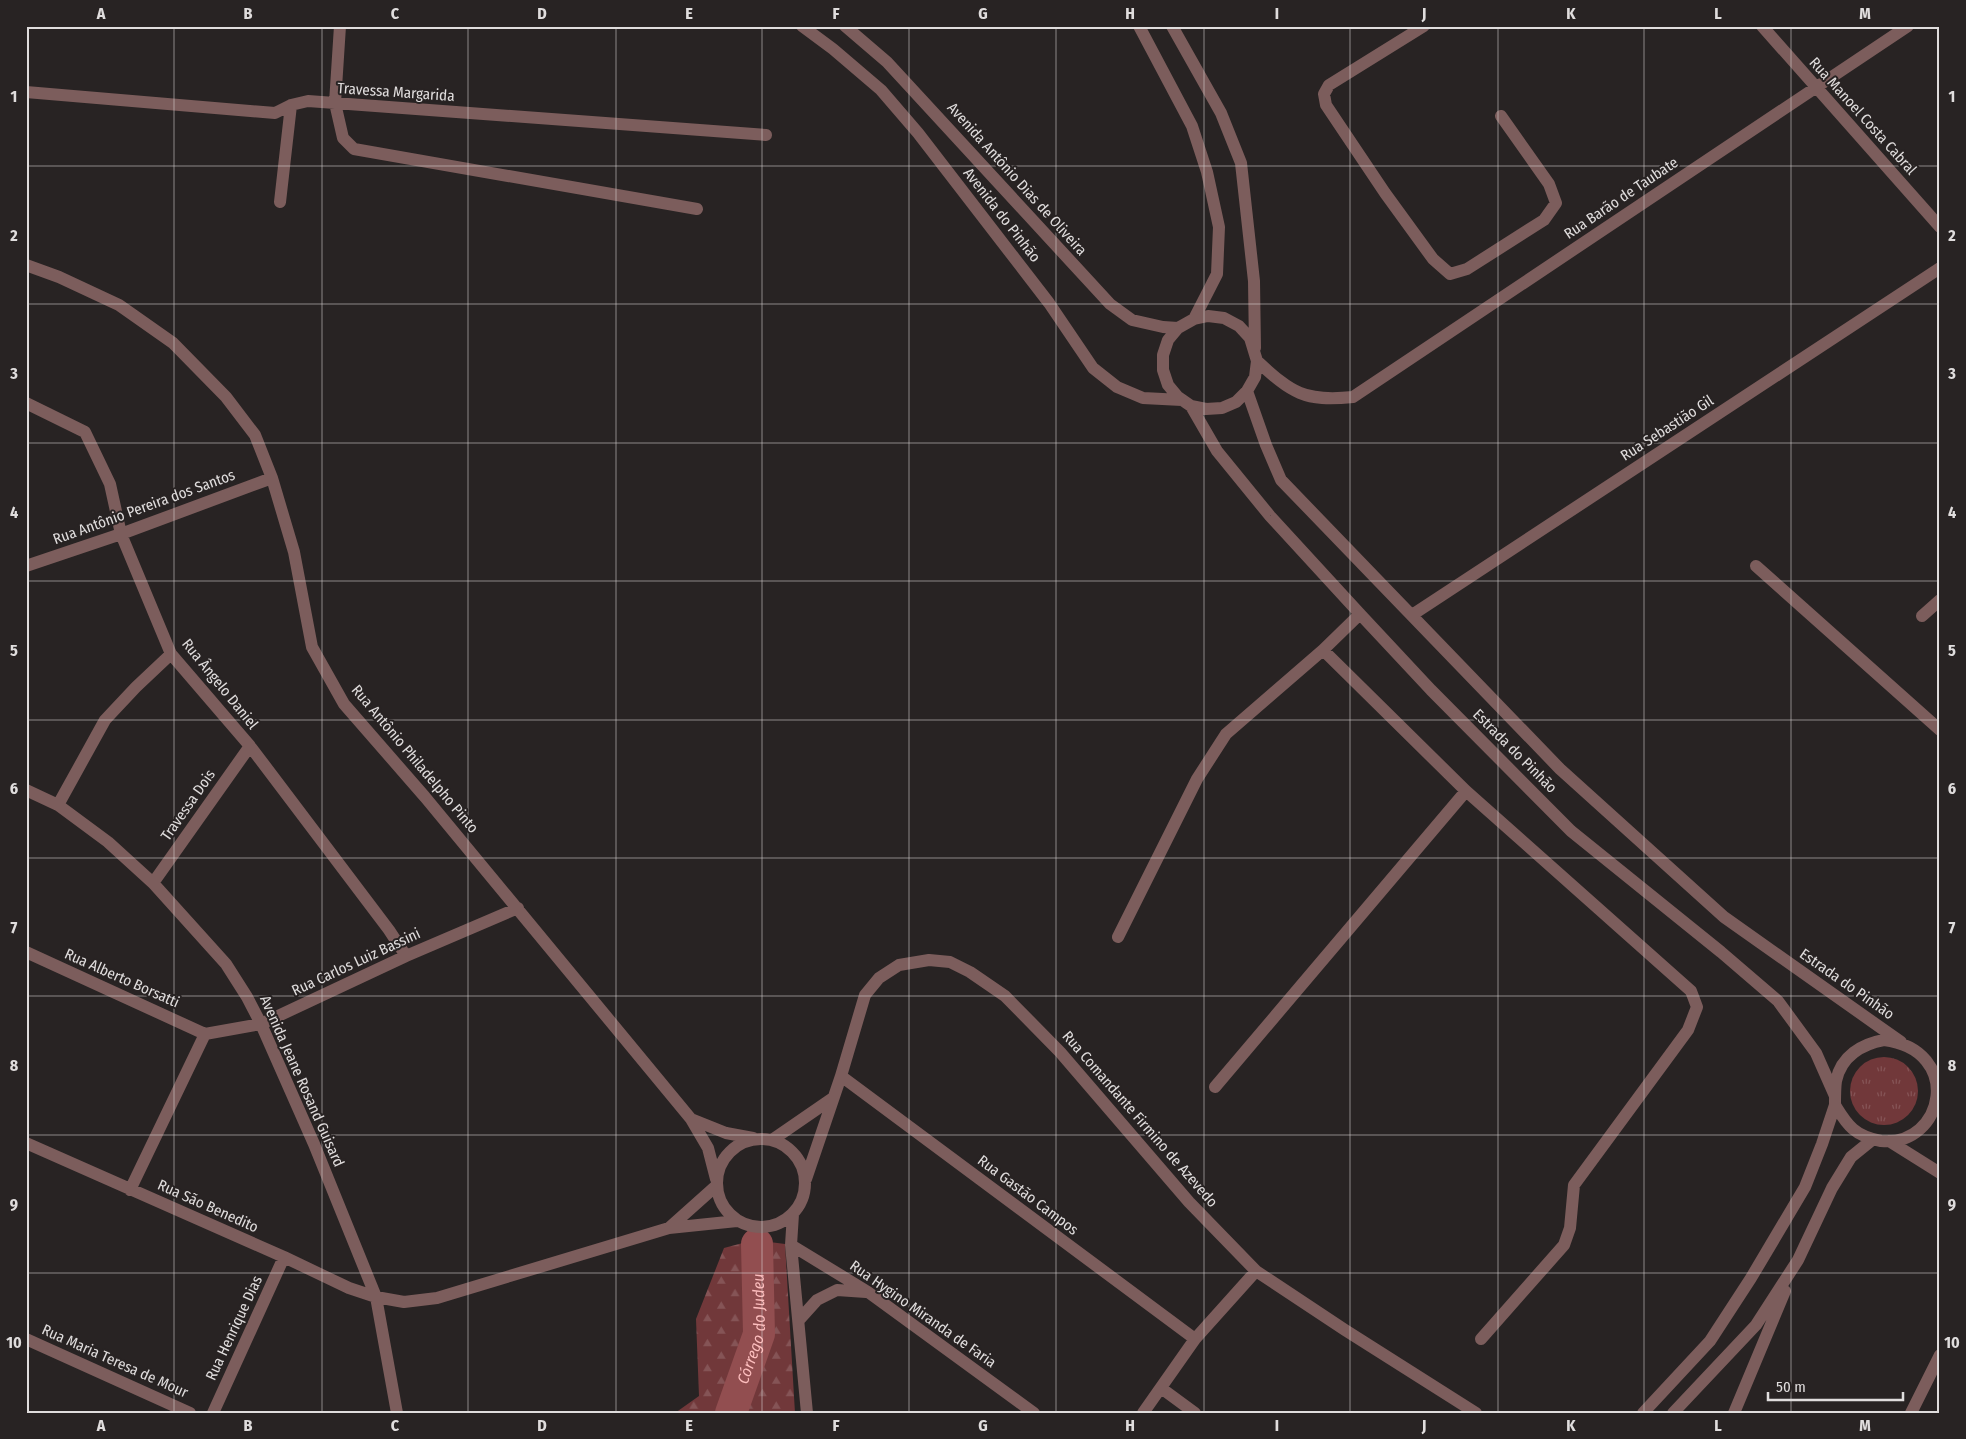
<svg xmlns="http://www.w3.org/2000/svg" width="1966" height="1439" viewBox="0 0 1966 1439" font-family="'Fira Sans Condensed',sans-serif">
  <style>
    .grass { fill: url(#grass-tufts) }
    .forest { fill: url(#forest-firs) }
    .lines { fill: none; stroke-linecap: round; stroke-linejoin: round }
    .river { stroke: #924e50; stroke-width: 32 }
    .minor { stroke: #7c5d5c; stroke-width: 12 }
    .grid { fill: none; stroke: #e0dddd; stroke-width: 1; stroke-opacity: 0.55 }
    .labels { text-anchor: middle; stroke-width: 4; stroke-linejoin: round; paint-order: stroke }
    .street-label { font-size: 15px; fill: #e0dddd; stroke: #282323 }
    .water-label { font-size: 16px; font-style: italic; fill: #fdbebe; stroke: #282323 }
    .neatline { fill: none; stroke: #e0dddd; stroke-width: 2 }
    .grid-label { font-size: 16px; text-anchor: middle; font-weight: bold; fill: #e0dddd }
  </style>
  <defs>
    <pattern id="grass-tufts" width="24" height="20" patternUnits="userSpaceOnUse" patternTransform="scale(1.25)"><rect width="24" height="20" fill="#71383a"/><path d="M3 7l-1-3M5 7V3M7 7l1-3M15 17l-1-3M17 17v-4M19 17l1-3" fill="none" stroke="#855456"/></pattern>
    <pattern id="forest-firs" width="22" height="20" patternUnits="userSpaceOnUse" patternTransform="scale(1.25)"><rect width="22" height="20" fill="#71383a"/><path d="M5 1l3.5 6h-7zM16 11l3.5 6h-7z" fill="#855456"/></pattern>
  </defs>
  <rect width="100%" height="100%" fill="#282323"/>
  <path class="grass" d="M1850 1091a34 34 0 1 1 68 0a34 34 0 1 1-68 0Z"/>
  <path class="forest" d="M754,1240L785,1244L795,1413H675L699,1396L696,1319L724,1248Z"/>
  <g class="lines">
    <path class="river" id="s1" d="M731,1413L759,1334L757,1244"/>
    <path class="minor" d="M340,26L335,103L343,138L354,149L697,209
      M802,26L833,49L881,90L918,133L1049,303L1093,368L1117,387L1143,398L1182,400
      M845,26L887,62L1110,304L1132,320L1163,327L1178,328
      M1139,26L1192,126L1207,172L1219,227L1217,274L1194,319
      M1172,26L1221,113L1241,163L1254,281L1255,348
      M1424,26L1329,85L1324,94L1326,105L1385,193L1433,259L1450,274L1467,269L1544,220L1556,203L1549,184L1501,116
      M1762,26L1940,227
      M26,92L275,113L291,105L308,101L766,135
      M280,202L291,105
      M26,265L59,277L119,305L173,343L226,397L255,435L272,478L294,552L312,647L344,704L425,797L691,1119L708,1148L716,1179
      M1257,361C1292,393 1304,402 1353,397L1908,26
      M1247,391L1266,445L1281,480L1560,769L1724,917L1901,1042
      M26,403L85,432L110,484L121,534L171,654L250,746L389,930L406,956
      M1191,406L1206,409L1222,408L1236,402L1247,391L1255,377L1257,361L1250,338L1239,326L1224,318L1208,316L1194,319L1178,328L1168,340L1163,355V370L1168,385L1178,397L1191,406L1217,451L1270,516L1360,614L1431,690L1571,831L1721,952L1778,1001L1816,1053L1835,1096
      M26,566L121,534L272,478
      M1756,566L1940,730
      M1412,615L1940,268
      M1922,616L1940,600
      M1323,650L1466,791L1691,991L1697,1007L1688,1030L1574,1185L1570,1228L1564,1245L1481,1339
      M26,790L58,805L108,842L153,883L226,964L247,997L261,1024L314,1144L376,1297L397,1413
      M58,805L105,720L136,687L171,654
      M153,883L250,746
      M1118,937L1197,779L1226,734L1323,650L1360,614
      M26,952L205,1034
      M205,1034L261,1024L406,956L518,908
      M1884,1040C1964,1050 1945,1147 1881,1141C1871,1139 1861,1136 1853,1129C1845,1122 1840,1113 1835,1105C1835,1097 1835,1088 1836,1081C1841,1056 1862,1044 1884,1040Z
      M841,1076L1195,1339
      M1215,1087L1466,791
      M691,1119L726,1133L753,1138
      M717 1183a44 44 0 1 1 88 0a44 44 0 1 1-88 0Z
      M772,1140L833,1098
      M1889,1141L1940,1173
      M26,1143L284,1257L349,1288L376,1297L404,1302L437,1298L669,1228L737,1221
      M806,1179L841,1076L865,995L879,978L899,965L929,960L950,962L970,972L1005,996L1060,1052L1189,1202L1256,1271L1345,1330L1476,1413
      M130,1190L205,1034
      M793,1214L791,1245L807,1413
      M669,1228L716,1186
      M791,1245L868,1292L1034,1413
      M799,1320L817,1300L837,1290L866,1292
      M26,1339L190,1413
      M1161,1388L1195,1413
      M213,1413L284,1257
      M1143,1413L1195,1339L1256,1271
      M1643,1413L1710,1341L1751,1278L1805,1187L1822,1144L1835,1105
      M1673,1413L1756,1325L1798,1260L1832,1188L1851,1157L1872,1140
      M1734,1413L1785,1291
      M1911,1413L1940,1355"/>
  </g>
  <path class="grid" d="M174,26V1413M322,26V1413M468,26V1413M616,26V1413M762,26V1413M909,26V1413M1056,26V1413M1204,26V1413M1350,26V1413M1498,26V1413M1644,26V1413M1791,26V1413M26,166H1940M26,304H1940M26,443H1940M26,581H1940M26,720H1940M26,858H1940M26,996H1940M26,1135H1940M26,1273H1940"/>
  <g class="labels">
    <g class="street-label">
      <text transform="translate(396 92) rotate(4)" y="5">Travessa Margarida</text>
      <text transform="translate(1863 116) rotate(48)" y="5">Rua Manoel Costa Cabral</text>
      <text transform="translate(1017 179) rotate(48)" y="5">Avenida Antônio Dias de Oliveira</text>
      <text transform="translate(1621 198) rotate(-34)" y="5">Rua Barão de Taubate</text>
      <text transform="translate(1002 215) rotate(52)" y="5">Avenida do Pinhão</text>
      <text transform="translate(1667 428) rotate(-33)" y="5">Rua Sebastião Gil</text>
      <text transform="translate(144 507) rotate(-20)" y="5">Rua Antônio Pereira dos Santos</text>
      <text transform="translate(220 684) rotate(51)" y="5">Rua Ângelo Daniel</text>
      <text transform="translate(1515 751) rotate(45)" y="5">Estrada do Pinhão</text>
      <text transform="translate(415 759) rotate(50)" y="5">Rua Antônio Philadelpho Pinto</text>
      <text transform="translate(188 805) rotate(-55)" y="5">Travessa Dois</text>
      <text transform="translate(356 962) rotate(-25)" y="5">Rua Carlos Luiz Bassini</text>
      <text transform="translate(122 978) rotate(24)" y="5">Rua Alberto Borsatti</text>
      <text transform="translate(1847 984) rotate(35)" y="5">Estrada do Pinhão</text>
      <text transform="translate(302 1081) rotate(66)" y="5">Avenida Jeane Rosand Guisard</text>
      <text transform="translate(1140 1119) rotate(49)" y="5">Rua Comandante Firmino de Azevedo</text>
      <text transform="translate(1028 1195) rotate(37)" y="5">Rua Gastão Campos</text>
      <text transform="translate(208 1206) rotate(24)" y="5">Rua São Benedito</text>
      <text transform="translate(923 1314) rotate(35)" y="5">Rua Hygino Miranda de Faria</text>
      <text transform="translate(234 1328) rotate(-65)" y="5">Rua Henrique Dias</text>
      <text transform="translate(115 1361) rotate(24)" y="5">Rua Maria Teresa de Mour</text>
    </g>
    <g class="water-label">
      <text dy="6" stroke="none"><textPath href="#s1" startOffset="88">Córrego do Judeu</textPath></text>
    </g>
  </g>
  <rect width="1966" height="1439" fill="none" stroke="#282323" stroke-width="55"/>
  <path d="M1768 1392v8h135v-8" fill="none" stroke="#e0dddd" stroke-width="2.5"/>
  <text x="1776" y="1392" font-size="15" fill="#e0dddd" stroke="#282323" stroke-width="4" paint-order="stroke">50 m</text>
  <rect x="28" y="28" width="1910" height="1384" class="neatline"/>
  <g class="grid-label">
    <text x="101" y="19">A</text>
    <text x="248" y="19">B</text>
    <text x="395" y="19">C</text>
    <text x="542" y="19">D</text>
    <text x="689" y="19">E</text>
    <text x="836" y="19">F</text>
    <text x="983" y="19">G</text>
    <text x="1130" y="19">H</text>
    <text x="1277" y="19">I</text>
    <text x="1424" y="19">J</text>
    <text x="1571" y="19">K</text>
    <text x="1718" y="19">L</text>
    <text x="1865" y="19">M</text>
    <text x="14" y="102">1</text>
    <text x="1952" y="102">1</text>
    <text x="14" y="241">2</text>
    <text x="1952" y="241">2</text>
    <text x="14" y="379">3</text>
    <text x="1952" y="379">3</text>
    <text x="14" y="518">4</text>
    <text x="1952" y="518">4</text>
    <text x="14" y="656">5</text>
    <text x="1952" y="656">5</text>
    <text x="14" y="794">6</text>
    <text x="1952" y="794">6</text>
    <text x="14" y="933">7</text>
    <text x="1952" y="933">7</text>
    <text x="14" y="1071">8</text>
    <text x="1952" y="1071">8</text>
    <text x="14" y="1210">9</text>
    <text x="1952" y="1210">9</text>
    <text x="14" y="1348">10</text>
    <text x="1952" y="1348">10</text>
    <text x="101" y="1431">A</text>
    <text x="248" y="1431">B</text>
    <text x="395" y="1431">C</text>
    <text x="542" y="1431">D</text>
    <text x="689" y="1431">E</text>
    <text x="836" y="1431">F</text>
    <text x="983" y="1431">G</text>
    <text x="1130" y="1431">H</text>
    <text x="1277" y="1431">I</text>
    <text x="1424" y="1431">J</text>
    <text x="1571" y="1431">K</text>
    <text x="1718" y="1431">L</text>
    <text x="1865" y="1431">M</text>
  </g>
</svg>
